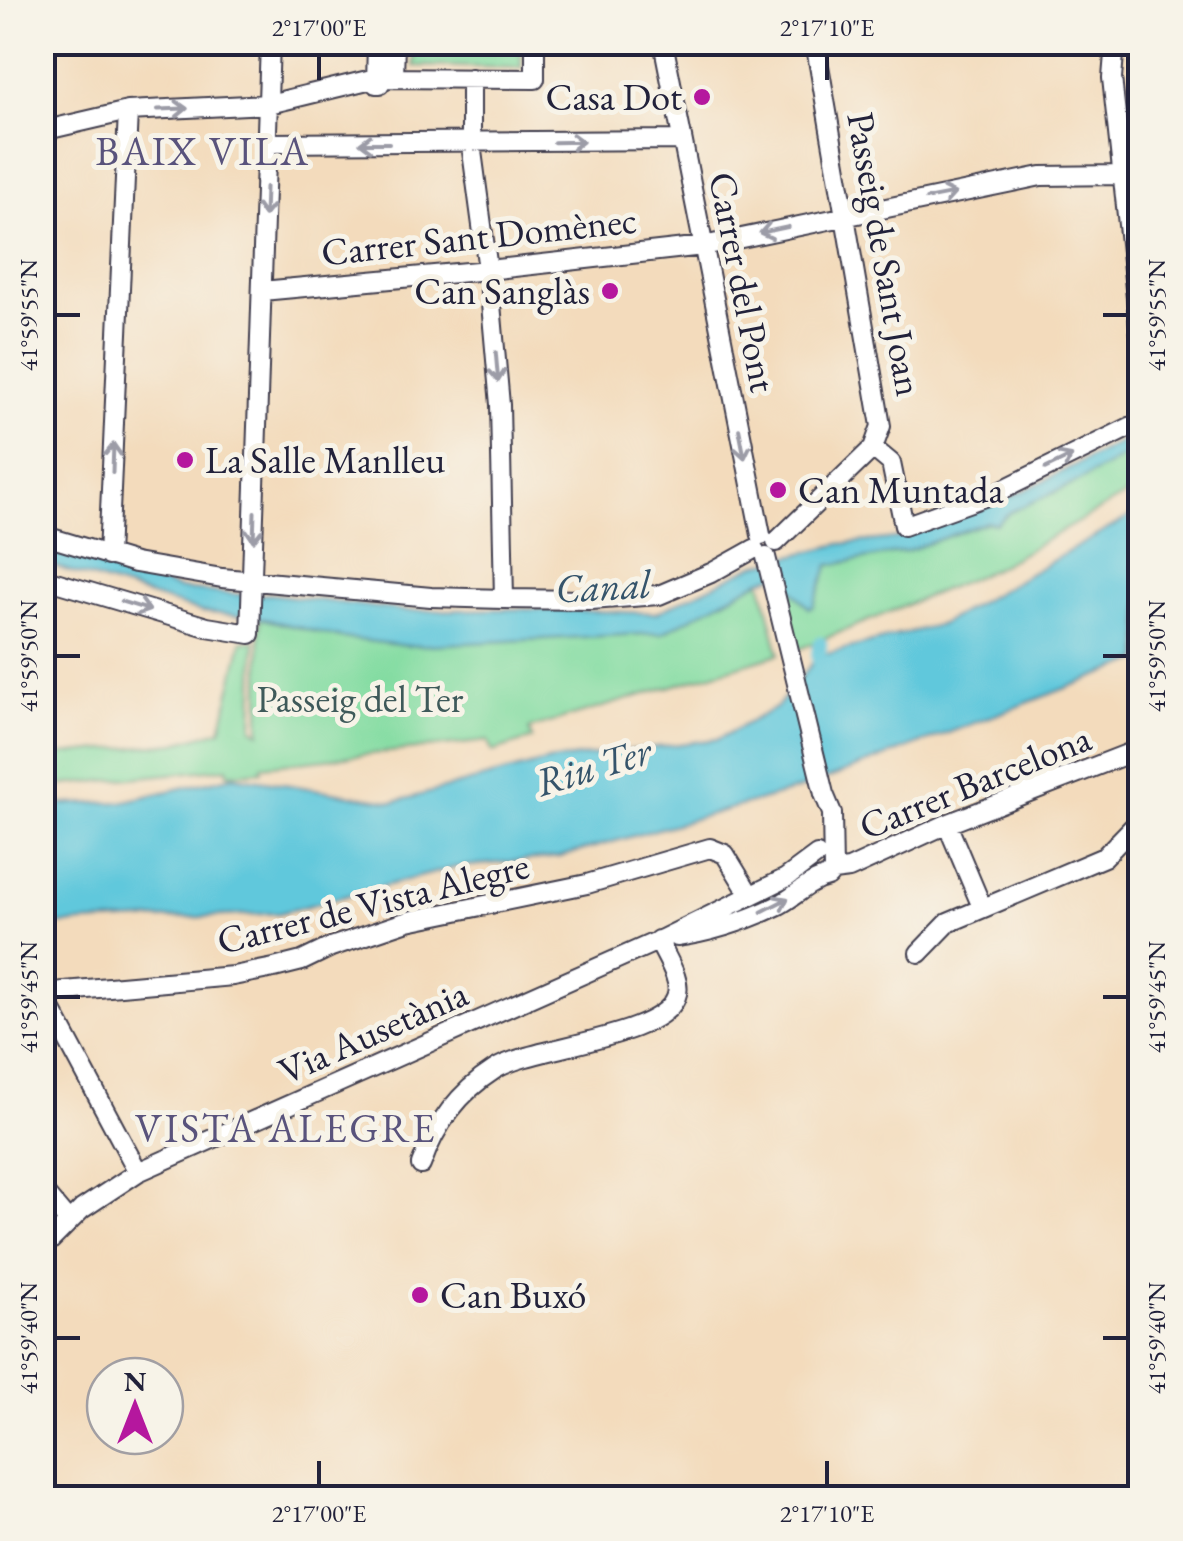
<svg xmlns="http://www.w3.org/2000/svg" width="1183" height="1541" viewBox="0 0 1183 1541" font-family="'EB Garamond',serif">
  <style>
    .green { fill: #82dca1; stroke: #527f6e; stroke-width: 2.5 }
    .water { fill: #60c8dc; stroke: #41758c; stroke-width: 2.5 }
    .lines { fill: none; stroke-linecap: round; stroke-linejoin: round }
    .canal { stroke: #60c8dc; stroke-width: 15 }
    .minor-casing { stroke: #413e4e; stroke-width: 22 }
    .minor { stroke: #fff; stroke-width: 18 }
    .oneway { stroke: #9c9ca7 }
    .ticks { fill: none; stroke: #22223b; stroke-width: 4 }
    .poi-dot { fill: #b5179e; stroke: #f7f3e8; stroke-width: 4 }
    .labels { text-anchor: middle; stroke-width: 10; stroke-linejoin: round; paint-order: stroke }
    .poi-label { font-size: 38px; fill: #22223b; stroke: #f7f3e8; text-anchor: start }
    .street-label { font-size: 38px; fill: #22223b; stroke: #f7f3e8 }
    .park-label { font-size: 38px; fill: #3f5a5a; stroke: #f7f3e8 }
    .neighbourhood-label { font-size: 40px; letter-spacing: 2.5px; fill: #59537c; stroke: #f7f3e8 }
    .water-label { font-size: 40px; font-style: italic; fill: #35546b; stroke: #f7f3e8 }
    .neatline { fill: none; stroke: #22223b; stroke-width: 4 }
    .ticks-label { font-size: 25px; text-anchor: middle; fill: #22223b }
  </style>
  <rect width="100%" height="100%" fill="#f7f3e8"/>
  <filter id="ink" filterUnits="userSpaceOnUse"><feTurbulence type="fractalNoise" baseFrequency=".01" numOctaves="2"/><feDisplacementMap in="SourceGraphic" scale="20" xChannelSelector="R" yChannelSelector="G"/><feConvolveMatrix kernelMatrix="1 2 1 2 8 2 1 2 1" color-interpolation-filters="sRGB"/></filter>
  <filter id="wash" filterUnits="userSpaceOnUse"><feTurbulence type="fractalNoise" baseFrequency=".0048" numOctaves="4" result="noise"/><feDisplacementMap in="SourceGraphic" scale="40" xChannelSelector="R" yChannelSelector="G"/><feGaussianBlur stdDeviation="2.25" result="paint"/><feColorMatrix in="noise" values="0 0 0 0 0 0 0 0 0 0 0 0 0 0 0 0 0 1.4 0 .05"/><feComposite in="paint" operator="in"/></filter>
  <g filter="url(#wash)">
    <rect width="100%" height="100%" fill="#f3dbbc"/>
    <path class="green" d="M414,43H521V68L414,66Z
      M1140,448V487L996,568L797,650L778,575L907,551L987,522L996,524L1009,512L1069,486Z
      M761,580L779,654L529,729L532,739L492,752L488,741L262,766V771L228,774L227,768L43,787V756L176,743L221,730L242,641H255L253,728L260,732V618L342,638L515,639L662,633Z"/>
    <path class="water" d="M1135,435H1140V440L1127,448L1140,442V448L1069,486L1010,512L996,524L987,522L907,551L829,565L813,607L809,608L778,575L761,580L662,633L408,646L342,638L260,618L202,612L43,563L42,545L180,589L244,595L271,594L407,611L514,609L656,613L755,565L840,544L897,538L943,523L1023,491Z
      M1140,511V555L1134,567L1140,577V660L800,789L559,857L457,867L280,913L43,925V805L121,802L234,776L394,802L549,761L718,739L777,707L818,656L941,624Z"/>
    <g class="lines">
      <path class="canal" d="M820,644L818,656L823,674"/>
    </g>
  </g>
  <g filter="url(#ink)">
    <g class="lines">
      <defs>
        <path id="minor" d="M377,42L376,84H380
          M663,42L761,535
          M1115,42L1112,78L1140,335
          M394,78L395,42
          M471,78V144L488,270L500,405L504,599
          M42,131L128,111L269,104L376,78L535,79V42
          M267,143L681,140
          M262,291L488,270L703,246L1041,176L1120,175
          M873,448L891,463L904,526L998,492L1140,422
          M42,535L135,563L222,578L431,597L504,599L591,600L659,595L711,573L754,549
          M776,542L873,448L881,426L815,42
          M108,556L128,111
          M766,557L824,794L832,813L833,871
          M42,578L207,627L250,634L270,42
          M947,824L982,907
          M677,937C713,932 746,921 779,905C796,896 809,881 828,877L833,871L849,869L947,824L1140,749
          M919,953L948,923L1104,857L1140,820
          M42,993L233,976L274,968L302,961L331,947L408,921L587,884L710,848L725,854L750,895
          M49,1005L138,1172
          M421,1165C435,1125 458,1093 494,1070C530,1046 661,1039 676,997C683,981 665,956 658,940
          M42,1196H47L68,1221
          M42,1249L82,1209L138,1172L662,939L786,878L817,855"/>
      </defs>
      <use href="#minor" class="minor-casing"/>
      <use href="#minor" class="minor"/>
    </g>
    <defs><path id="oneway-shaft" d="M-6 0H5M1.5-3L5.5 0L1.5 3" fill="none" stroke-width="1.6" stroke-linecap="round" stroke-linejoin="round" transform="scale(2.5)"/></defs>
    <g class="oneway">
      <use href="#oneway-shaft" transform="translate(173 109) rotate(-2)"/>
      <use href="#oneway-shaft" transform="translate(569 142) rotate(-1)"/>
      <use href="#oneway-shaft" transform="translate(374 143) rotate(-180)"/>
      <use href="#oneway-shaft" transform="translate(941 196) rotate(-11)"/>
      <use href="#oneway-shaft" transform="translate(265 202) rotate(92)"/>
      <use href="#oneway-shaft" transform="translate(774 230) rotate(168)"/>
      <use href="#oneway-shaft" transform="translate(497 367) rotate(85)"/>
      <use href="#oneway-shaft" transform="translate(742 444) rotate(79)"/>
      <use href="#oneway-shaft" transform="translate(113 458) rotate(-88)"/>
      <use href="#oneway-shaft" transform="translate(1059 462) rotate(-26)"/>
      <use href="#oneway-shaft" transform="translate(254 527) rotate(92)"/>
      <use href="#oneway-shaft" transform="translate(136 606) rotate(17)"/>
      <use href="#oneway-shaft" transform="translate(775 905) rotate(-27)"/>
    </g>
  </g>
  <path class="ticks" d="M319,55V80M827,55V80M55,315H80M1103,315H1128M55,656H80M1103,656H1128M55,997H80M1103,997H1128M55,1338H80M1103,1338H1128M319,1461V1486M827,1461V1486"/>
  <g class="poi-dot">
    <circle cx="702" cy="97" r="10"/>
    <circle cx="610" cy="291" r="10"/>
    <circle cx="185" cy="460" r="10"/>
    <circle cx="778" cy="490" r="10"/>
    <circle cx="420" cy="1295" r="10"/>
  </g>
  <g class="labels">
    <g class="poi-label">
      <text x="682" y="110" text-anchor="end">Casa Dot</text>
      <text x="590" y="304" text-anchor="end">Can Sanglàs</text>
      <text x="205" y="473">La Salle Manlleu</text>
      <text x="798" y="503">Can Muntada</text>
      <text x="440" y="1308">Can Buxó</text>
    </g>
    <g class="street-label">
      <text transform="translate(479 236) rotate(-6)" y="13">Carrer Sant Domènec</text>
      <text transform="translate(885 254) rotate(80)" y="13">Passeig de Sant Joan</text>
      <text transform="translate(743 282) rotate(79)" y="13">Carrer del Pont</text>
      <text transform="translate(975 782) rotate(-22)" y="13">Carrer Barcelona</text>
      <text transform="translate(373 903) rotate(-14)" y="13">Carrer de Vista Alegre</text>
      <text transform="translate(373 1032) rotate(-24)" y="13">Via Ausetània</text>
    </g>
    <g class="park-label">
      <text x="360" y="712">Passeig del Ter</text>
    </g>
    <g class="neighbourhood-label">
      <text x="203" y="165">BAIX VILA</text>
      <text x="286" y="1142">VISTA ALEGRE</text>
    </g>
    <g class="water-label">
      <text transform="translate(603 586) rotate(-3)" y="14">Canal</text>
      <text transform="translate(593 766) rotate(-17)" y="14">Riu Ter</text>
    </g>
  </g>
  <rect width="1183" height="1541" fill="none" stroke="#f7f3e8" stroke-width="110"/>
  <g transform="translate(135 1406)"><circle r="48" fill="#f7f3e8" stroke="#a29fa3" stroke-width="2.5"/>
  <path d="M0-8L18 38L0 25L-18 38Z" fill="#b5179e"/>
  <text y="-15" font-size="28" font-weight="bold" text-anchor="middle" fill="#22223b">N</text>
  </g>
  <rect x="55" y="55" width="1073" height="1431" class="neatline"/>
  <g class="ticks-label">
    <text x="319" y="36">2°17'00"E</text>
    <text x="827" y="36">2°17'10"E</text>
    <text transform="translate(28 315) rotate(-90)" y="9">41°59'55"N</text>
    <text transform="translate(1156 315) rotate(-90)" y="9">41°59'55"N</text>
    <text transform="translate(28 656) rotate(-90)" y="9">41°59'50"N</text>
    <text transform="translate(1156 656) rotate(-90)" y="9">41°59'50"N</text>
    <text transform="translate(28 997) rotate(-90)" y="9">41°59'45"N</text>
    <text transform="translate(1156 997) rotate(-90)" y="9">41°59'45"N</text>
    <text transform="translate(28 1338) rotate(-90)" y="9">41°59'40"N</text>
    <text transform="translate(1156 1338) rotate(-90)" y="9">41°59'40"N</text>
    <text x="319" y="1522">2°17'00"E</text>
    <text x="827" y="1522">2°17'10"E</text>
  </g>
</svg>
